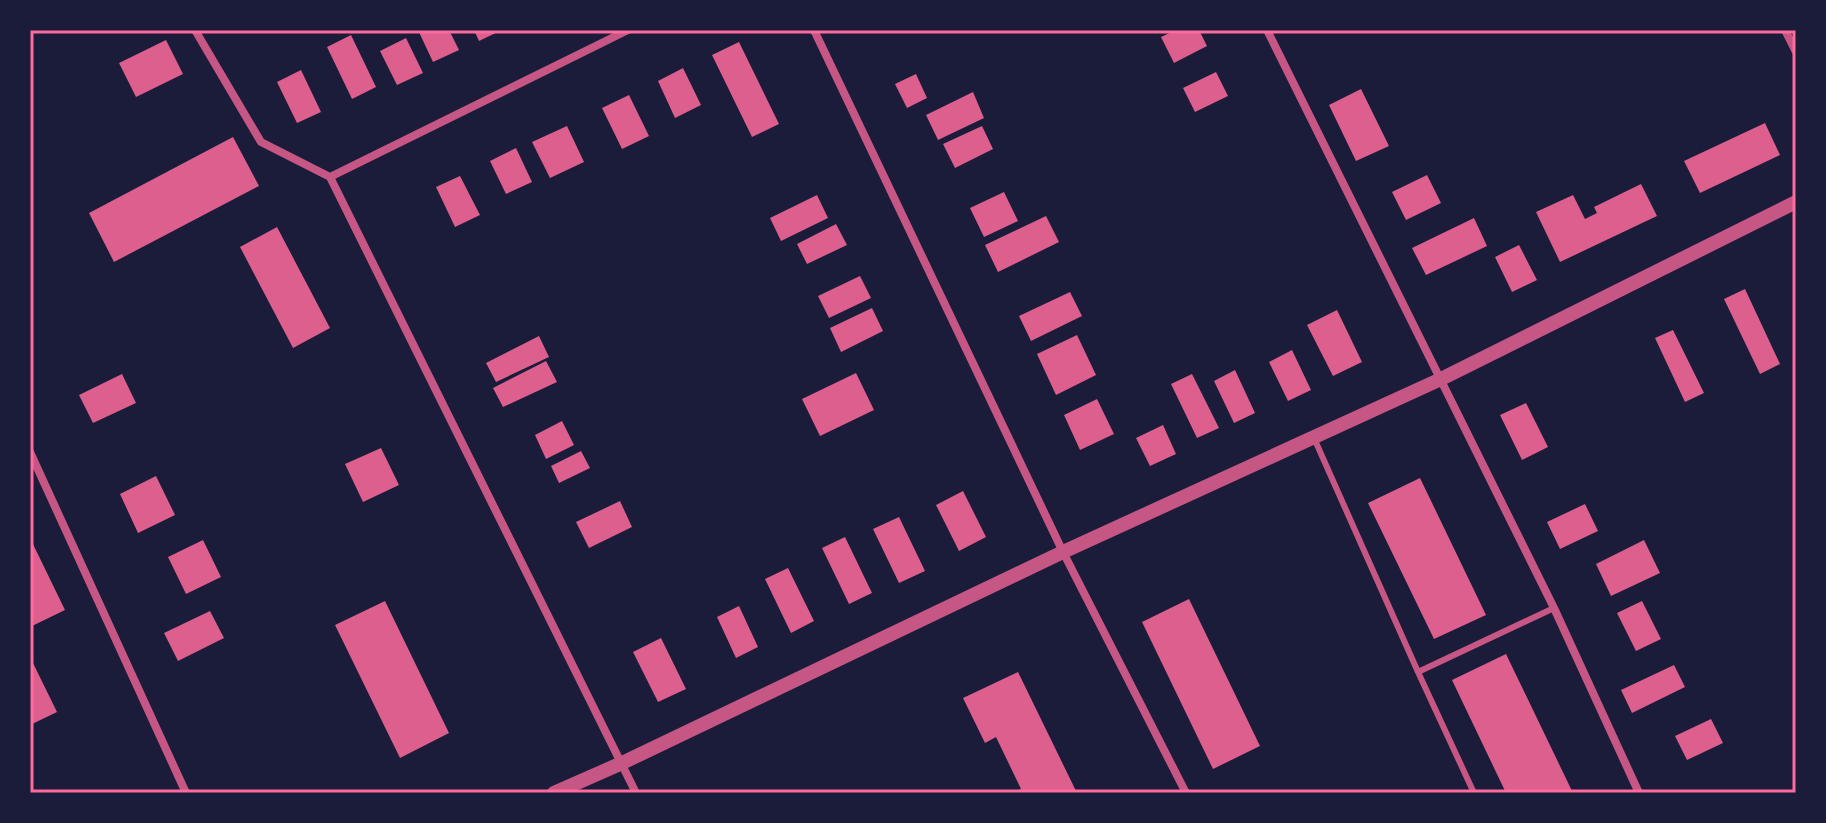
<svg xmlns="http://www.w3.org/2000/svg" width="1826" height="823" viewBox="0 0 1826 823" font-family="Montserrat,sans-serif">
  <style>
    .building { fill: #dd5f8e }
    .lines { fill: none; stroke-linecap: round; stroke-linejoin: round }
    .service { stroke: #c65784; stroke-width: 6 }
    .minor { stroke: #c65784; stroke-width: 8 }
    .tertiary { stroke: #c65784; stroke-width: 14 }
    .neatline { fill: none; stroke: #ff6b9d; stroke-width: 3 }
  </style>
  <rect width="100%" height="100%" fill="#1b1b3a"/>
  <path class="building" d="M418,30H449L459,50L433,62Z
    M474,30H502L479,41Z
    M1176,30H1199L1207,46L1174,63L1161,37Z
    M351,35L376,87L352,99L327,47Z
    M406,38L423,73L397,85L380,51Z
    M166,40L183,74L136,97L119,63Z
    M739,42L779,124L752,137L712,55Z
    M683,68L701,105L675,118L658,81Z
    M301,70L321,112L297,123L277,82Z
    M1216,72L1228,96L1195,112L1183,88Z
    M916,74L927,98L907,108L895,84Z
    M1361,89L1389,146L1356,161L1329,105Z
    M973,92L984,118L938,140L926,115Z
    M629,95L649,136L622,149L602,108Z
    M1765,123L1780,155L1700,193L1684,161Z
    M567,126L584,162L550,178L532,142Z
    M982,126L993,149L955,168L943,144Z
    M233,137L259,186L114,262L89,213Z
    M516,148L532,182L506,194L490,161Z
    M1427,175L1441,203L1406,220L1392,192Z
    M460,176L480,215L455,227L436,187Z
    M1641,184L1657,216L1560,262L1536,212L1573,195L1585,219L1597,213L1594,207Z
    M1004,192L1018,221L984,237L970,208Z
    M817,195L828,218L781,241L770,218Z
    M1046,216L1059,242L998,272L985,245Z
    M1474,218L1487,246L1426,275L1412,248Z
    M836,224L847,245L807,264L797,244Z
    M277,227L330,328L293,348L240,247Z
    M1519,245L1537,280L1512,292L1495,257Z
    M860,276L871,298L829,318L818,296Z
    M1745,289L1780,364L1760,374L1724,299Z
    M1070,292L1082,316L1031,341L1019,316Z
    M872,308L883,331L841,352L830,328Z
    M1337,310L1362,362L1333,376L1307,325Z
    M1673,330L1704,393L1685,402L1655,338Z
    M1077,335L1096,375L1056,395L1037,354Z
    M539,336L549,357L496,382L486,363Z
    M1292,350L1311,390L1288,401L1269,362Z
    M546,361L557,382L503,407L493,388Z
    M1235,370L1255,413L1234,423L1214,381Z
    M856,373L874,410L820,436L802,399Z
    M122,374L136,403L93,423L79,395Z
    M1192,374L1219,428L1197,438L1171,384Z
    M1097,399L1114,434L1080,450L1064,415Z
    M1526,403L1548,447L1522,460L1500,415Z
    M562,421L574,445L546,459L535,435Z
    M1163,425L1176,454L1150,466L1136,438Z
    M381,448L399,485L363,502L345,464Z
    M581,451L590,468L559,483L551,466Z
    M156,476L175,515L138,533L120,494Z
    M1420,478L1486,615L1434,639L1368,503Z
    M963,491L986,537L959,551L936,505Z
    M620,501L632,527L589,548L576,522Z
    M1585,504L1598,531L1560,549L1547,522Z
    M899,517L925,571L899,583L873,529Z
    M845,537L872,593L849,604L822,548Z
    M30,538L65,610L30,627Z
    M203,540L221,577L186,594L168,557Z
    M1644,540L1660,573L1611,596L1596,564Z
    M788,568L814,621L791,633L765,579Z
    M1189,599L1260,746L1213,769L1142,622Z
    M385,601L449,733L400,758L335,625Z
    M1642,601L1661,639L1636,651L1617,613Z
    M739,606L758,647L736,658L717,617Z
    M210,611L224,638L178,661L164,633Z
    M661,638L686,689L658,702L633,652Z
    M1506,654L1573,793H1506L1452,680Z
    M33,663L57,712L30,725V664Z
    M1674,665L1685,687L1632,713L1621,690Z
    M1018,672L1077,793H1013L1021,789L996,737L985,743L963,698Z
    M1711,719L1723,743L1687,760L1675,736Z"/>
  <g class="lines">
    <path class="service" d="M1314,438L1418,672
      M1474,793L1418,672L1554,608"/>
    <path class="minor" d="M195,30L261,142L330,177L636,793
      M814,30L1063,552L1186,793
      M1267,30L1554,608L1639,793
      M1785,30L1796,52
      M330,177L628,30
      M30,452L186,793"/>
    <path class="tertiary" d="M554,793L622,763L1063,552L1441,379L1796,202"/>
  </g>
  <rect width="1826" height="823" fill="none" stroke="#1b1b3a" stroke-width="64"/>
  <rect x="32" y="32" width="1762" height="759" class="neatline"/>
</svg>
